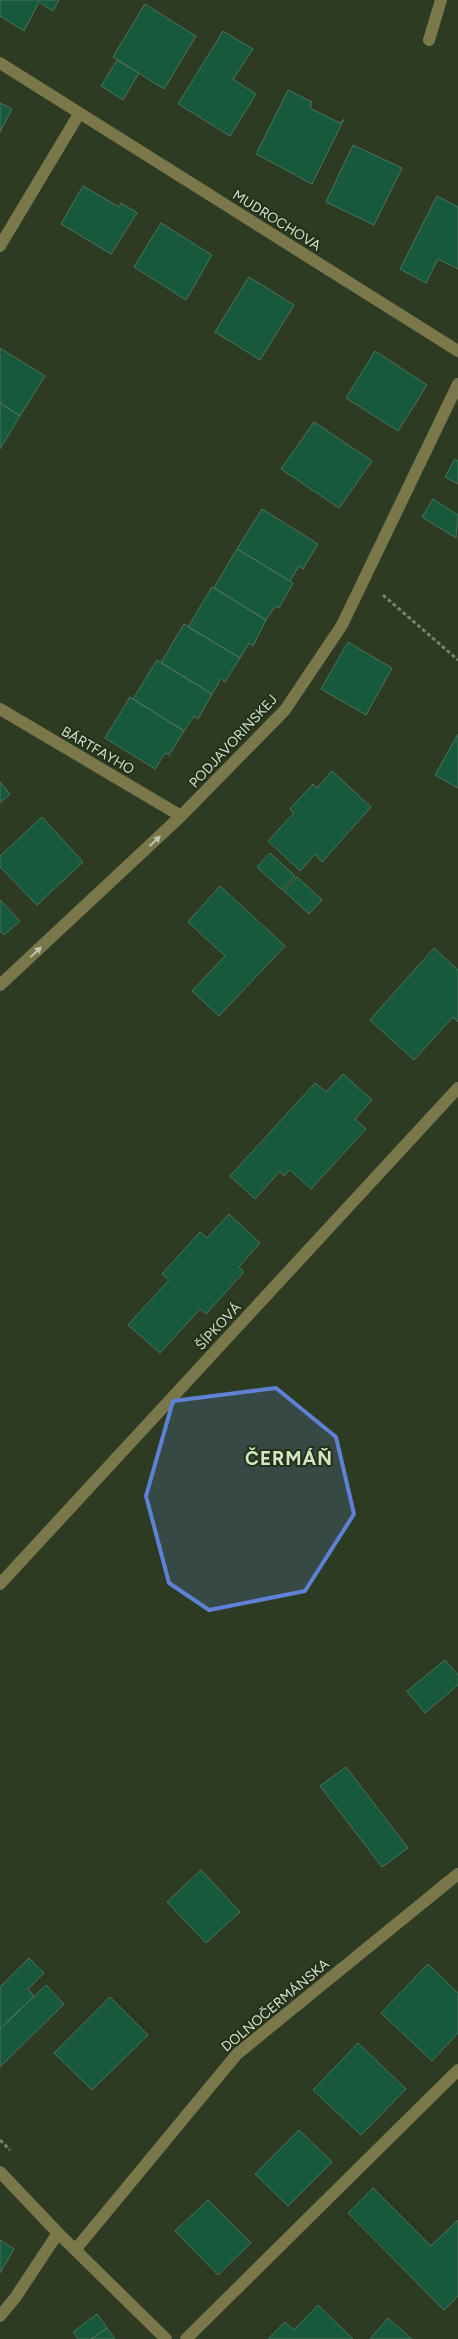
<svg xmlns="http://www.w3.org/2000/svg" width="458" height="2339" viewBox="0 0 458 2339" font-family="Figtree,sans-serif">
  <style>
    .building { fill: #16593c; stroke: #50725f }
    .lines { fill: none; stroke-linecap: round; stroke-linejoin: round }
    .path { stroke: #75826c; stroke-width: 3; stroke-dasharray: 4 2.5; stroke-linecap: butt }
    .minor { stroke: #7a774a; stroke-width: 12 }
    .oneway { fill: #bfc6ae }
    .marked { fill: #5e81d5; fill-opacity: 0.2; stroke: #5e81d5; stroke-width: 4; stroke-linejoin: round }
    .labels { text-anchor: middle; stroke-width: 4; stroke-linejoin: round; paint-order: stroke }
    .street-label { font-size: 14px; fill: #d6e0cf; stroke: #223117 }
    .district-label { font-size: 19px; font-weight: bold; letter-spacing: 1px; fill: #d2e6c4; stroke: #223117 }
  </style>
  <rect width="100%" height="100%" fill="#2c3b21"/>
  <path class="building" d="M0,0H59L53,11L39,2L24,31L0,16Z
    M145,4L196,36L164,89L113,57Z
    M223,31L253,49L233,79L256,94L230,136L178,104Z
    M117,60L139,73L123,100L101,86Z
    M288,90L312,102L310,108L340,123L344,119L312,184L256,154Z
    M0,103L12,109L0,132Z
    M353,145L402,168L374,225L326,202Z
    M83,186L119,207L121,203L137,213L111,254L61,224Z
    M437,196L458,207V269L438,259L426,283L400,269Z
    M161,223L212,255L186,300L134,267Z
    M249,277L294,305L260,360L215,332Z
    M0,348L45,376L20,416L0,403Z
    M375,351L427,385L398,431L346,398Z
    M0,403L20,416L0,449Z
    M314,422L372,461L339,508L281,469Z
    M455,459L458,461V484L445,477Z
    M433,499L458,515L456,538L422,517Z
    M262,509L318,544L303,569L299,566L290,581L237,549Z
    M237,549L293,583L279,608L275,606L266,620L214,588Z
    M212,587L266,620L253,646L249,643L240,658L188,627Z
    M184,624L240,658L225,682L221,679L212,694L161,663Z
    M348,642L392,668L366,715L321,689Z
    M157,660L212,694L198,719L194,716L184,731L133,699Z
    M130,697L184,731L169,755L165,753L155,769L105,738Z
    M458,734V788L435,775Z
    M332,771L371,807L322,862L315,854L300,871L268,841L294,813L290,809L313,784L317,788Z
    M0,782L10,794L0,803Z
    M42,817L83,862L37,905L0,867V856Z
    M270,853L295,876L282,890L257,867Z
    M297,877L322,900L309,914L284,891Z
    M220,886L285,946L219,1016L192,991L225,956L188,922Z
    M0,900L20,921L4,935L0,931Z
    M434,948L458,970V1022L453,1017L414,1060L370,1020Z
    M343,1074L372,1100L355,1119L366,1129L311,1189L290,1170L284,1176L280,1171L255,1199L230,1176L315,1083L326,1092Z
    M229,1214L260,1243L239,1267L244,1272L206,1314L200,1309L160,1353L128,1325L169,1280L162,1274L200,1232L207,1238Z
    M445,1660L458,1675V1685L425,1713L407,1691Z
    M346,1767L408,1848L382,1867L320,1786Z
    M201,1870L240,1912L206,1943L167,1902Z
    M29,1958L44,1973L28,1989L34,1996L0,2029V1987Z
    M428,1964L458,1993V2033L432,2061L381,2013Z
    M46,1985L64,2004L0,2067V2029Z
    M110,1997L148,2035L92,2090L54,2053Z
    M358,2043L406,2089L361,2135L313,2090Z
    M299,2130L332,2162L288,2206L255,2174Z
    M373,2188L431,2246L458,2220V2296L444,2310L348,2213Z
    M208,2200L251,2243L218,2275L175,2231Z
    M0,2240L14,2249L0,2273Z
    M318,2305L353,2339H268L285,2322L294,2330Z
    M97,2314L107,2328L91,2339H78L73,2332Z
    M388,2318L412,2339H370Z
    M107,2328L115,2339H91Z"/>
  <g class="lines">
    <path class="path" d="M383,595L458,660
      M0,2140L10,2150"/>
    <path class="minor" d="M429,40L441,0
      M0,63L458,351
      M0,246L79,114
      M0,709L181,816
      M0,985L181,816L285,710L342,625L458,384
      M0,1584L458,1088
      M0,2172L58,2233L166,2339
      M75,2250L237,2054L458,1874
      M0,2316L15,2298L58,2233
      M186,2339L458,2070"/>
  </g>
  <defs><path id="oneway-solid" d="M-6-.8H1V-3.2L6.5 0L1 3.2V.8H-6Z" transform="scale(1.25)"/></defs>
  <g class="oneway">
    <use href="#oneway-solid" transform="translate(155 841) rotate(-43)"/>
    <use href="#oneway-solid" transform="translate(36 952) rotate(-43)"/>
  </g>
  <path class="marked" d="M276,1388L336,1437L354,1514L305,1591L209,1610L169,1583L146,1496L173,1401Z"/>
  <g class="labels">
    <g class="street-label">
      <text transform="translate(277 220) rotate(32)" y="5">MUDROCHOVA</text>
      <text transform="translate(233 741) rotate(-47)" y="5">PODJAVORINSKEJ</text>
      <text transform="translate(98 750) rotate(30)" y="5">BÁRTFAYHO</text>
      <text transform="translate(218 1326) rotate(-47)" y="5">ŠÍPKOVÁ</text>
      <text transform="translate(275 2005) rotate(-40)" y="5">DOLNOČERMÁNSKA</text>
    </g>
    <g class="district-label">
      <text x="289" y="1465">ČERMÁŇ</text>
    </g>
  </g>
</svg>
